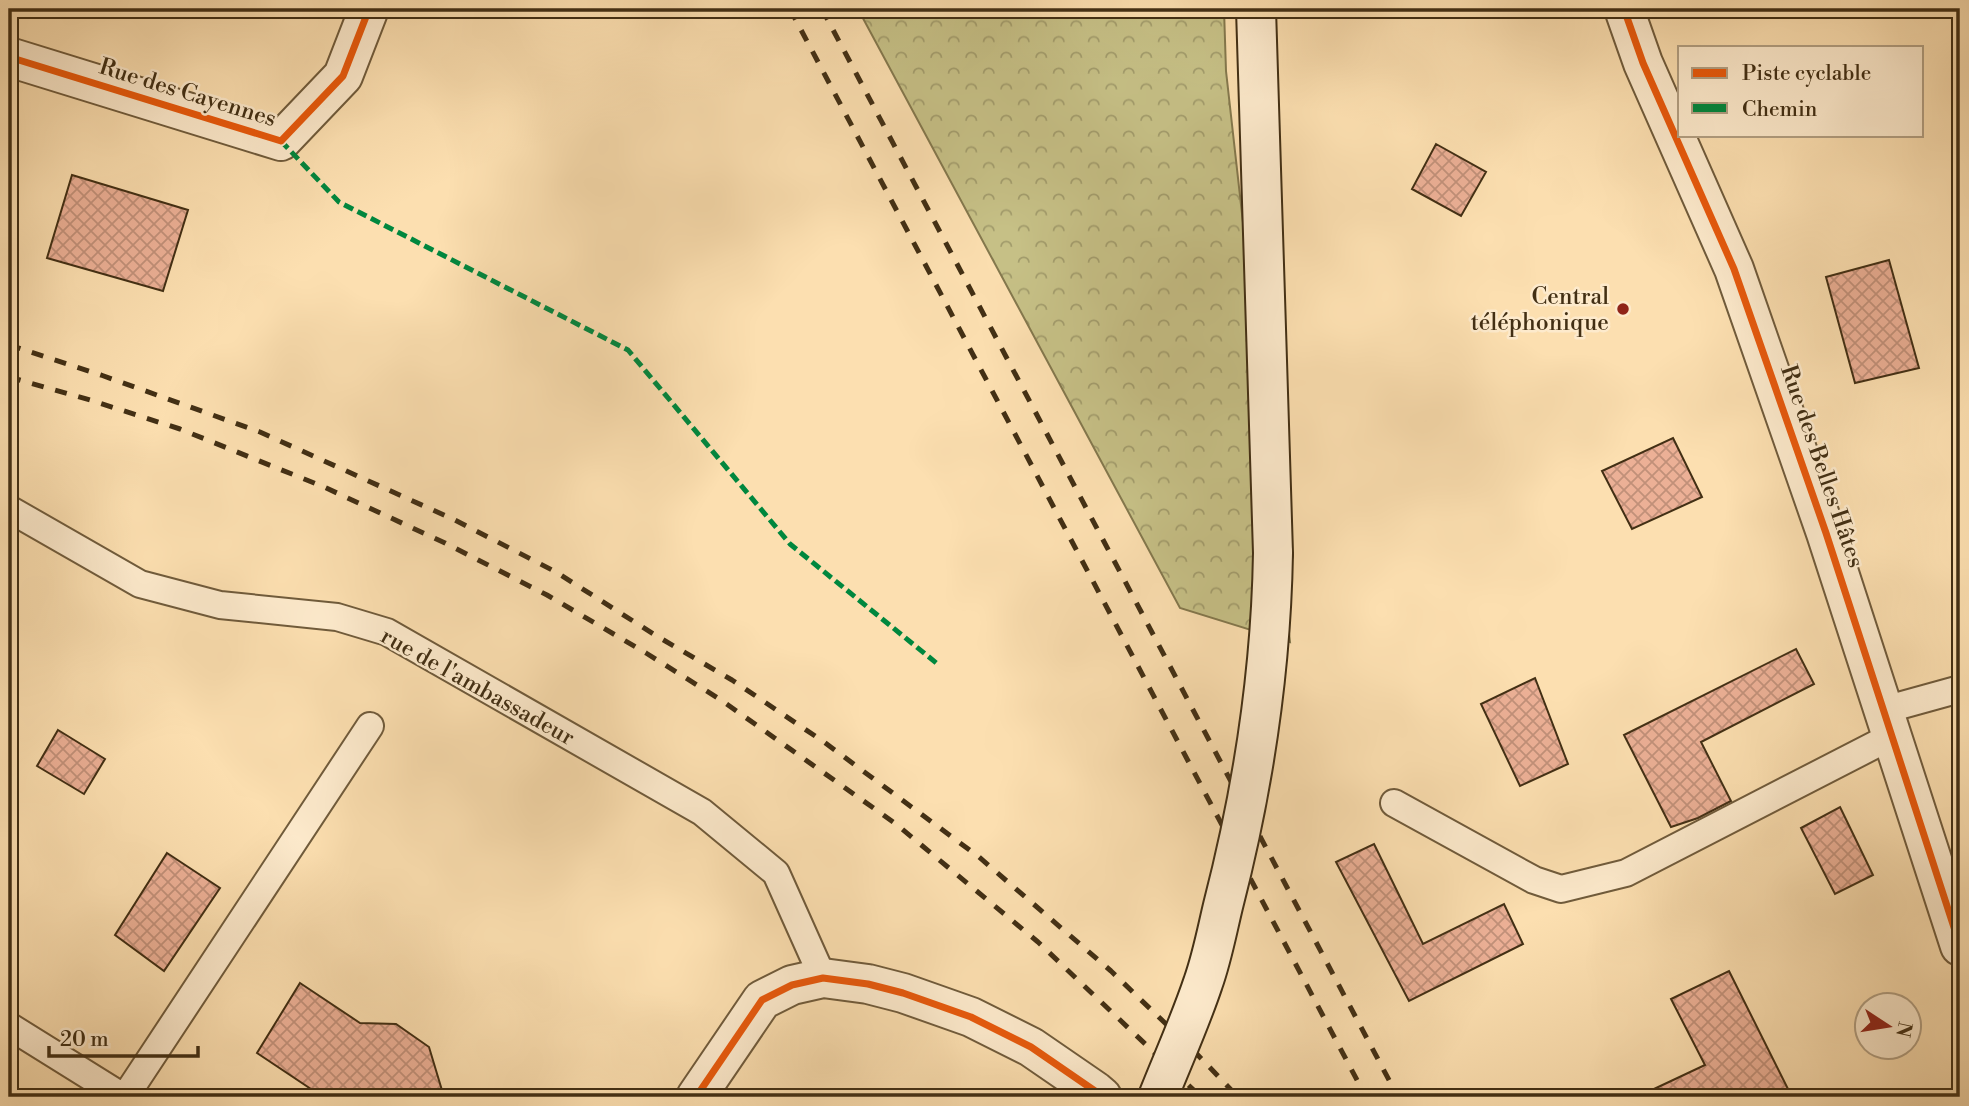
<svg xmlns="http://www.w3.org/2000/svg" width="1969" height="1106" viewBox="0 0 1969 1106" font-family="'Libre Bodoni',serif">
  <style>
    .forest { fill: url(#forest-crowns); stroke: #84784d; stroke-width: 2 }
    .building { fill: url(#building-cross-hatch); stroke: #422f14; stroke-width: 2 }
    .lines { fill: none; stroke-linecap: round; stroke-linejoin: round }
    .service-casing { stroke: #705b3b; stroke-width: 30 }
    .minor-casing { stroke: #705b3b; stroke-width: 42 }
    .secondary-casing { stroke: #422f14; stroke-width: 42 }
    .service { stroke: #fdeacc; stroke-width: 26 }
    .minor { stroke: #fdeacc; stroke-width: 38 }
    .secondary { stroke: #fdeacc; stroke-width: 38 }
    .rail { stroke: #422f14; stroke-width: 5; stroke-dasharray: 12 12; stroke-linecap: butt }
    .secondary-bridge-casing { stroke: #422f14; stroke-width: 42; stroke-linecap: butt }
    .secondary-bridge { stroke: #fdeacc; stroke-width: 38 }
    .quiet { stroke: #00873e; stroke-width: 5; stroke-dasharray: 10 5; stroke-linecap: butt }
    .cycleway-casing { stroke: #fdeacc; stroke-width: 11 }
    .cycleway { stroke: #e8590c; stroke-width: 7 }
    .poi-dot { fill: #8f2418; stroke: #fdeacc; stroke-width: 2.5 }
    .labels { text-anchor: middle; stroke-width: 5; stroke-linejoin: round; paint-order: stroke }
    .street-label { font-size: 23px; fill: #422f14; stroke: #fdeacc }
    .poi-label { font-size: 23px; fill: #422f14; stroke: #fdeacc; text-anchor: end }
  </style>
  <defs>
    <pattern id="forest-crowns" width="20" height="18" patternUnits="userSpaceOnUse" patternTransform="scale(1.75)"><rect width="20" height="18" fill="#c6c086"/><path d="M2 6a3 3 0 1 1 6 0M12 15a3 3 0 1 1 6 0" fill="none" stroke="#a29c6c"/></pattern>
    <pattern id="building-cross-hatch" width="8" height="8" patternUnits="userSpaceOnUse" patternTransform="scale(1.75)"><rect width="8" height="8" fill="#ecb096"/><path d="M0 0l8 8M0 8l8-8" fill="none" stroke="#c19079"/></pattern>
  </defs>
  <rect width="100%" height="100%" fill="#fcdfb0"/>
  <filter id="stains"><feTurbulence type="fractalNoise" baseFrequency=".00286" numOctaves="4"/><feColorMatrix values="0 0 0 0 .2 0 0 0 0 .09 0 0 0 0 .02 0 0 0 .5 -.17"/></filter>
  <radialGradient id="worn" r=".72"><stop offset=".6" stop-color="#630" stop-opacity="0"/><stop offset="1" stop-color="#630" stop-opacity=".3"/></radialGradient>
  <path class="forest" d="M858,9H1224L1226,71L1290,642L1180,608Z"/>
  <path class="building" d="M1436,144L1486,172L1461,216L1412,189Z
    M72,175L188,210L163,291L47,258Z
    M1889,260L1919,368L1855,383L1826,277Z
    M1673,438L1702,497L1632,529L1602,471Z
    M1796,649L1814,684L1701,742L1731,801L1698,818L1671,827L1624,735Z
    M1535,678L1568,764L1520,786L1481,704Z
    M58,730L105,759L84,794L37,766Z
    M1840,807L1873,875L1835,894L1801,828Z
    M1374,844L1423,944L1504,904L1523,944L1409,1001L1336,862Z
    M167,853L220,888L164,971L115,935Z
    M1729,971L1792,1097H1637L1705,1065L1671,999Z
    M300,983L360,1023L396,1024L429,1047L444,1097H323L257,1053Z"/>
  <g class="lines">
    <defs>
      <path id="service" d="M9,509L140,584L220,605L337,617L387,632L702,812L776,873L823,978
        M1884,710L1960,689
        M1394,803L1534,880L1561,889L1626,873L1892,736
        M9,1026L123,1097
        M125,1097L370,726"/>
      <path id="minor" d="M1624,9L1643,63L1734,269L1826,533L1960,946
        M9,57L281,141L343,76L369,9
        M696,1097L762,1000L792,985L823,978L868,984L903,993L971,1017L1031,1047L1095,1091L1102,1097"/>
      <path id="secondary" d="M1256,9L1273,553"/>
    </defs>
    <use href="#service" class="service-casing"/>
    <use href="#minor" class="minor-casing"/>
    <use href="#secondary" class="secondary-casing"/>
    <use href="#service" class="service"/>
    <use href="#minor" class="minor"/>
    <use href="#secondary" class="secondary"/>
    <path class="rail" d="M790,9L1366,1097
      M822,9L1398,1097
      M9,345L101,375L260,432L455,520L556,572L655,635L732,680L824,742L979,857L1111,971L1194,1051L1238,1097
      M9,377L90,400L180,429L324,487L445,543L547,595L646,653L721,700L896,824L1038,942L1201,1097"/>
    <defs>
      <path id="secondary-bridge" d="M1158,1097C1173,1059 1190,1022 1203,983C1212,958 1217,931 1223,906C1253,790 1271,672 1273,553"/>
    </defs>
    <use href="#secondary-bridge" class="secondary-bridge-casing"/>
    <use href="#secondary-bridge" class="secondary-bridge"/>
    <path class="quiet" d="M281,141L339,202L628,350L790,544L940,666"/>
    <defs>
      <path id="cycleway" d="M1624,9L1643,63L1734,269L1826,533L1960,946
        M9,57L281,141L343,76L369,9
        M696,1097L762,1000L792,985L823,978L868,984L903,993L971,1017L1031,1047L1095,1091L1102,1097"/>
    </defs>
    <use href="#cycleway" class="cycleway-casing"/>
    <use href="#cycleway" class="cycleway"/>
  </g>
  <circle class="poi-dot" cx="1623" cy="309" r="7"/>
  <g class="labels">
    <g class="street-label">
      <text transform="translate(188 92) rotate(17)" y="8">Rue des Cayennes</text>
      <text transform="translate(1823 466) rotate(71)" y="8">Rue des Belles Hâtes</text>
      <text transform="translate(478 686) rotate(29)" y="8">rue de l'ambassadeur</text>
    </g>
    <g class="poi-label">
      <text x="1609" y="304">Central<tspan x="1609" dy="26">téléphonique</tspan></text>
    </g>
  </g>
  <rect width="1969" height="1106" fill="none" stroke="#fcdfb0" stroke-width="35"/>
  <rect x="10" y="10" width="1948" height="1085" fill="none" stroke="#422f14" stroke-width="3.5"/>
  <rect x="18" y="18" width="1934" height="1071" fill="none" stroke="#422f14" stroke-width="2"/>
  <rect x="1678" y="46" width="245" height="91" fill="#fdeacc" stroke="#b29f82" stroke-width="2"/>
  <rect x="1692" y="68" width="35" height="10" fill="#e8590c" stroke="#b29f82" stroke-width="2"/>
  <text x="1742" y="80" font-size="21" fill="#422f14">Piste cyclable</text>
  <rect x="1692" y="103" width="35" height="10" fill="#00873e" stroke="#b29f82" stroke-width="2"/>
  <text x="1742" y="116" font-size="21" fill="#422f14">Chemin</text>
  <g transform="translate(1888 1026) rotate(102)"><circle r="33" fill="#fdeacc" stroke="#b29f82" stroke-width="2"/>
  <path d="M0-5L12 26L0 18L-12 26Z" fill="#8f2418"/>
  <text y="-10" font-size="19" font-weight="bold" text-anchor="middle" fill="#422f14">N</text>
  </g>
  <path d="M49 1046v10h149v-10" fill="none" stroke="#422f14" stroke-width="3.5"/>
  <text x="60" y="1046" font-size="21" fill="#422f14" stroke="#fdeacc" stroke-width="5" paint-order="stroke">20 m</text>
  <rect width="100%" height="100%" filter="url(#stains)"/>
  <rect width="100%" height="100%" fill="url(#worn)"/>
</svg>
